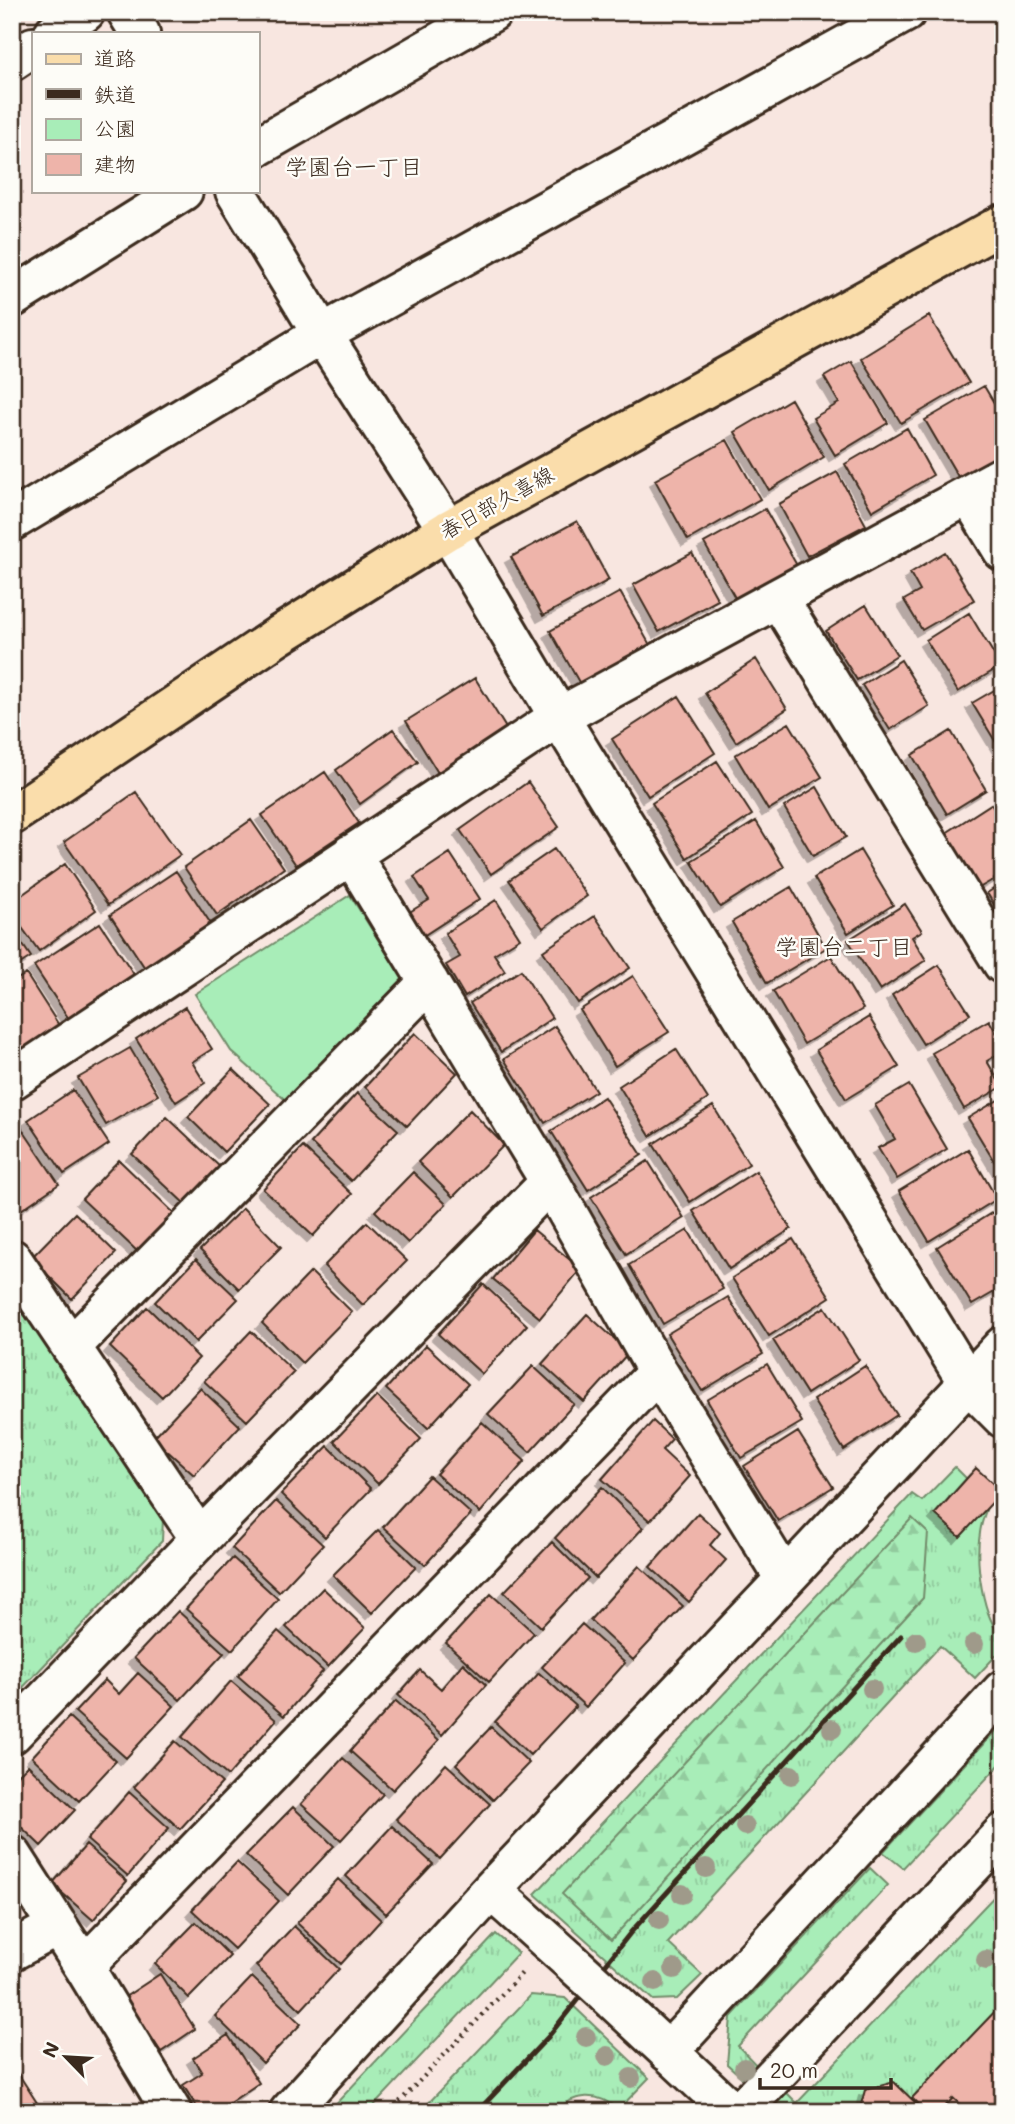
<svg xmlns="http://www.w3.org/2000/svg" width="1015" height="2124" viewBox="0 0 1015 2124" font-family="Mali,'Klee One',sans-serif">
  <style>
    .grass { fill: url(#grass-tufts); stroke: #728c6b; stroke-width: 2 }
    .forest { fill: url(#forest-firs); stroke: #728c6b; stroke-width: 2 }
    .green { fill: #a8edb8; stroke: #728c6b; stroke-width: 2 }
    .building { fill: #eeb4aa; stroke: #3b2a1e; stroke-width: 2; filter: url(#shadow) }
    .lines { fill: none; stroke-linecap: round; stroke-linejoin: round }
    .minor-casing { stroke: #3b2a1e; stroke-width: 44 }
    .major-casing { stroke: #3b2a1e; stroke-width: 44 }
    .path { stroke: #3b2a1e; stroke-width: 4.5; stroke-dasharray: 2 5; stroke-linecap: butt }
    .minor { stroke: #fdfcf7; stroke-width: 38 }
    .major { stroke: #faddab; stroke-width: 38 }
    .rail { stroke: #3b2a1e; stroke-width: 5 }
    .minor-bridge-casing { stroke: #3b2a1e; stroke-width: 44; stroke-linecap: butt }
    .minor-bridge { stroke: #fdfcf7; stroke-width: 38 }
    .tree { fill: #9f9a8a }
    .labels { text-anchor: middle; stroke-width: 5; stroke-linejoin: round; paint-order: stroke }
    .street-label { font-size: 21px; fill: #3b2a1e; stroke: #fdfcf7 }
    .neighbourhood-label { font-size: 23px; fill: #3b2a1e; stroke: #fdfcf7 }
  </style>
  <defs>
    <pattern id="grass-tufts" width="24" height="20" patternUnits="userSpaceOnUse" patternTransform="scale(1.75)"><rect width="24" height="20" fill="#a8edb8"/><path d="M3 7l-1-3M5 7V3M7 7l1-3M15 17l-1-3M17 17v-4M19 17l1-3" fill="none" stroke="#92cb9e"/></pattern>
    <pattern id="forest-firs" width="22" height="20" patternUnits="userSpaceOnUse" patternTransform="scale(1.75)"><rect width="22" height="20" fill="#a8edb8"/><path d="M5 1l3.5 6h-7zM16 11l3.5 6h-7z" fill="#92cb9e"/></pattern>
    <filter id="shadow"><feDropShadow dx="-6" dy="6" stdDeviation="0" flood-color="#0004"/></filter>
  </defs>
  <rect width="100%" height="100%" fill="#f8e6e0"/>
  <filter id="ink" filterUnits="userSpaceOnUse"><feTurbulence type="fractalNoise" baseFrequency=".0143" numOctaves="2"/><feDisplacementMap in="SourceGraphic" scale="14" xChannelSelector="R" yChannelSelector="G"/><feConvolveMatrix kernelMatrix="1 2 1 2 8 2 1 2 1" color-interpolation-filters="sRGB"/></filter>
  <g filter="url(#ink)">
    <path class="grass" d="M12,1296L163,1518L162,1541L12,1699Z
      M955,1467L989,1501C986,1511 981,1522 980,1533C975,1561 982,1618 1003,1638V1648L975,1678L940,1646L668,1943L702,1975L677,1999L653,2000L535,1894L912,1494L922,1501Z
      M1003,1723V1761L903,1868L883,1852Z
      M870,1868L888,1885L738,2046L761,2070L749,2084L727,2064L731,2017Z
      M1003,1887V2037L932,2112H777L766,2100L780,2086L797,2103Z
      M496,1934L518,1953L368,2112H328Z
      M531,1995L565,1998L649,2078L618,2110C599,2091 573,2093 554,2112H420Z"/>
    <path class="forest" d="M912,1518L928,1533L923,1598L611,1940L562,1894Z"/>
    <path class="green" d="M350,895L406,984L291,1105L231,1051L195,994Z"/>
    <path class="building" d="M929,316L969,383L901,423L861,358Z
      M851,361L888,423L835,455L813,418L839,403L824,377Z
      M984,386L1003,418V454L960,480L925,420Z
      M791,399L824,457L769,490L735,432Z
      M907,428L933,475L872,511L845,464Z
      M727,440L760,499L688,540L655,480Z
      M837,472L866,525L807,556L779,504Z
      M765,509L799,569L738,603L704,543Z
      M577,521L609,580L543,616L511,557Z
      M945,552L974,600L922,630L904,600L920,591L910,573Z
      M692,553L718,600L659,632L633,585Z
      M620,592L650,645L580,684L550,631Z
      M866,605L897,655L857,680L826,631Z
      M969,613L1001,666L958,692L926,640Z
      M756,659L787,709L736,742L705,693Z
      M901,660L929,706L890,730L862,685Z
      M475,678L509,733L440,776L406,721Z
      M1003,685V754L972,703Z
      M679,696L715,753L648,796L612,739Z
      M789,723L822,777L768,810L735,755Z
      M393,729L418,762L360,804L336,770Z
      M951,731L986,790L947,814L912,755Z
      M717,761L752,815L687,858L652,803Z
      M325,772L359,823L296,865L262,815Z
      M528,782L559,827L491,874L460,830Z
      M817,787L846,837L813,856L784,807Z
      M136,792L180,855L108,905L64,842Z
      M991,804L1003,823V874L979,888L946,833Z
      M251,820L284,868L217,915L184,867Z
      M756,821L784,867L720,907L691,861Z
      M554,849L587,896L543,928L509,880Z
      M860,850L893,905L848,933L814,878Z
      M450,853L480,899L423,936L408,913L429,900L414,877Z
      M65,864L96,910L39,951L12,914V902Z
      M176,871L211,924L145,968L110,915Z
      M1003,883V919L987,893Z
      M791,887L826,948L767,983L732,922Z
      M496,900L520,938L494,954L505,971L465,997L446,965L460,957L445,933Z
      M905,904L922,931L912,937L926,960L880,990L848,940Z
      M595,916L630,968L578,1003L543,951Z
      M100,923L137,979L71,1022L34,966Z
      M12,929L31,957L12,969Z
      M831,956L863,1009L804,1044L773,991Z
      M939,965L970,1014L923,1044L892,995Z
      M521,970L552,1018L501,1052L470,1003Z
      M26,974L62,1030L12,1062V982Z
      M633,976L669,1032L615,1066L580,1010Z
      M185,1007L212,1049L192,1062L205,1083L176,1102L136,1039Z
      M869,1017L899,1067L846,1099L816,1050Z
      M989,1020L1003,1044V1051L987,1061L1002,1087L964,1109L932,1053Z
      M555,1026L596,1091L545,1123L504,1059Z
      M415,1033L457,1073L407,1126L365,1087Z
      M130,1048L158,1095L106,1125L78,1078Z
      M676,1049L708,1099L650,1136L619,1086Z
      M233,1069L270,1104L224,1152L188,1117Z
      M909,1085L947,1149L897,1179L878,1148L895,1139L875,1105Z
      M73,1090L109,1144L64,1174L28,1120Z
      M357,1093L398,1130L351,1181L311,1143Z
      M604,1097L642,1155L588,1190L551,1131Z
      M1003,1097V1176L968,1118Z
      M713,1106L749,1164L690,1202L653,1144Z
      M470,1110L504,1145L453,1197L418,1162Z
      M167,1117L221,1168L186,1205L132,1154Z
      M18,1123L59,1184L12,1216V1127Z
      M303,1147L352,1194L313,1236L263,1189Z
      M968,1149L997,1199L929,1241L899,1191Z
      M119,1160L174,1213L138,1252L82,1199Z
      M648,1161L684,1218L626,1254L591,1197Z
      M756,1171L791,1229L729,1269L693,1211Z
      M413,1172L446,1204L408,1243L375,1211Z
      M243,1208L281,1247L239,1289L200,1250Z
      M993,1212L1003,1229V1287L972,1305L937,1247Z
      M75,1213L116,1253L72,1299L31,1258Z
      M367,1222L407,1261L363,1305L324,1266Z
      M534,1230L581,1269L540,1318L493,1279Z
      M688,1230L723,1289L663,1324L629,1265Z
      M793,1239L830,1297L769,1336L732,1278Z
      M196,1259L238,1299L196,1342L155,1302Z
      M311,1272L352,1312L302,1363L262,1323Z
      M483,1284L527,1325L482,1374L438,1334Z
      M728,1297L763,1354L702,1391L667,1334Z
      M147,1307L199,1358L162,1397L110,1347Z
      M825,1307L859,1360L807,1394L773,1340Z
      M587,1314L629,1352L584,1402L542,1364Z
      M251,1331L294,1372L247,1421L204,1381Z
      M426,1345L468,1384L428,1428L386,1389Z
      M767,1364L802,1422L741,1458L707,1400Z
      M533,1366L574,1404L530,1452L488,1414Z
      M865,1366L897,1415L844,1450L813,1400Z
      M200,1388L240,1426L194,1475L153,1438Z
      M377,1396L421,1439L378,1484L334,1441Z
      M653,1421L672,1439L662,1450L690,1476L650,1521L602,1479Z
      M482,1422L525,1461L480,1513L436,1474Z
      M798,1432L833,1487L778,1521L744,1466Z
      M328,1446L371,1489L325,1537L281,1494Z
      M976,1468L1002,1492L960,1537L935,1514Z
      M429,1476L471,1514L425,1565L383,1527Z
      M602,1487L643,1528L596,1578L555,1538Z
      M276,1501L323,1545L279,1592L232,1548Z
      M698,1513L720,1533L710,1545L726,1560L689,1602L650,1567Z
      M378,1530L416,1567L372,1613L333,1575Z
      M552,1542L588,1578L541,1627L504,1592Z
      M233,1558L278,1599L232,1650L186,1609Z
      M639,1566L683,1606L633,1660L590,1620Z
      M323,1588L365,1628L328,1667L286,1627Z
      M491,1594L534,1633L489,1682L446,1643Z
      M178,1611L224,1653L180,1700L134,1658Z
      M582,1624L625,1663L586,1707L542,1667Z
      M278,1631L323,1671L284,1716L238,1676Z
      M463,1663L486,1685L442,1735L398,1695L420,1670L441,1689Z
      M138,1673L174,1706L126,1758L75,1712L105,1680L119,1694Z
      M539,1673L576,1706L530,1755L495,1722Z
      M231,1681L276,1720L228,1776L182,1737Z
      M396,1701L439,1740L393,1790L350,1751Z
      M69,1717L116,1761L79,1801L32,1757Z
      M491,1727L529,1763L493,1800L456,1764Z
      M175,1741L222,1783L180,1829L134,1787Z
      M343,1758L383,1794L341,1840L301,1804Z
      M446,1764L490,1804L440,1859L396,1819Z
      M28,1765L75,1810L41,1846L12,1818V1781Z
      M129,1792L169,1828L128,1876L87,1840Z
      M293,1807L334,1846L288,1895L246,1855Z
      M392,1826L433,1864L386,1914L346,1876Z
      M86,1845L127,1881L93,1920L52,1884Z
      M237,1862L279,1901L234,1949L192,1910Z
      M338,1879L381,1920L341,1964L297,1923Z
      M196,1922L230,1956L189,1998L155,1964Z
      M294,1926L339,1969L301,2010L256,1966Z
      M160,1974L195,2029L161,2052L125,1997Z
      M252,1977L301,2024L263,2063L215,2016Z
      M1003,2003V2112H968L953,2098L940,2112H925L912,2098Z
      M228,2035L259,2083L216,2112H200L183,2085L202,2073L193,2058Z
      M12,2064L43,2112H12Z
      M894,2082L925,2112H859L865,2090Z
      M953,2098L968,2112H940Z"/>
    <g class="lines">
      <defs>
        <path id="minor" d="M127,12L140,33
          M54,33L85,12
          M12,61L33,47
          M257,147L492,12
          M235,191L322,334L448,530L559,717L968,1383L1003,1418
          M12,298L183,191
          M969,495L1003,551
          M12,521L322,334L906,12
          M778,598L1003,964
          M351,854L550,1182L658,1372L785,1579
          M12,1080L559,717L1003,476
          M12,1259L200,1539
          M71,1347L429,982
          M12,1734L200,1539L550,1182
          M12,1855L84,1967L172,2112
          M491,1890L570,1961
          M12,1951L58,1926
          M84,1967L658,1372
          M614,2001L733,2112
          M668,2052L1003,1690
          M289,2112L491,1890L785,1579L1003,1346
          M740,2112L1003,1833"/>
        <path id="major" d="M12,815L278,636L448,530L1003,224"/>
      </defs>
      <use href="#minor" class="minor-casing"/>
      <use href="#major" class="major-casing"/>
      <path class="path" d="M390,2112L522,1973"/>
      <use href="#minor" class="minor"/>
      <use href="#major" class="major"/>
      <path class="rail" d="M477,2112L548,2037L631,1932L901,1636"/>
      <defs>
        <path id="minor-bridge" d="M570,1961L614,2001"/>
      </defs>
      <use href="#minor-bridge" class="minor-bridge-casing"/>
      <use href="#minor-bridge" class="minor-bridge"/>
    </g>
    <g class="tree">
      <circle cx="916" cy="1641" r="10"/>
      <circle cx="974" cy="1644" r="10"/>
      <circle cx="872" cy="1689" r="10"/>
      <circle cx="832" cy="1729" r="10"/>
      <circle cx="791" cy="1775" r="10"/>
      <circle cx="745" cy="1826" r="10"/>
      <circle cx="706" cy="1868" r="10"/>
      <circle cx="682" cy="1894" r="10"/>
      <circle cx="659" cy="1920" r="10"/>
      <circle cx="986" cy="1960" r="10"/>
      <circle cx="674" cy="1969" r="10"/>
      <circle cx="655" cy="1982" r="10"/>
      <circle cx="586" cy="2037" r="10"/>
      <circle cx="607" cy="2056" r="10"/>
      <circle cx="744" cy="2068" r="10"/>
      <circle cx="631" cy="2078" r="10"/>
    </g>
  </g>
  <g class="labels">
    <g class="street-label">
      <text transform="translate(497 503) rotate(-29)" y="7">春日部久喜線</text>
    </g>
    <g class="neighbourhood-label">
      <text x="354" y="175">学園台一丁目</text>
      <text x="844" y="955">学園台二丁目</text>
    </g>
  </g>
  <rect width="1015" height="2124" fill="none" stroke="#fdfcf7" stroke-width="42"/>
  <rect x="21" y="21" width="973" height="2082" fill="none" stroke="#3b2a1e" stroke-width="2.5" filter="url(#ink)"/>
  <rect x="32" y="32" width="228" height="161" fill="#fdfcf7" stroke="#afa8a0" stroke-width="2"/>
  <rect x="46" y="54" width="35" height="10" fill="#faddab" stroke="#afa8a0" stroke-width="2"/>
  <text x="94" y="66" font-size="21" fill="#3b2a1e">道路</text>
  <rect x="46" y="89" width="35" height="10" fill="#3b2a1e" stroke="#afa8a0" stroke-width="2"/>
  <text x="94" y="102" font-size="21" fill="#3b2a1e">鉄道</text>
  <rect x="46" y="119" width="35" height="21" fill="#a8edb8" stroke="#afa8a0" stroke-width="2"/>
  <text x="94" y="136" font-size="21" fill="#3b2a1e">公園</text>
  <rect x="46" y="154" width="35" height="21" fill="#eeb4aa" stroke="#afa8a0" stroke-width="2"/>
  <text x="94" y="172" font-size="21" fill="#3b2a1e">建物</text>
  <g transform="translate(66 2057) rotate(295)" stroke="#fdfcf7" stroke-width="5" paint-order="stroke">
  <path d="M0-5L12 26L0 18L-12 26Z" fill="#3b2a1e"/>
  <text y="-10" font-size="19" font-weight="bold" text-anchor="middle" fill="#3b2a1e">N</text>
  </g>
  <path d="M760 2078v10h131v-10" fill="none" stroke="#3b2a1e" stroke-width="3.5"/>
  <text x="770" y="2078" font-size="21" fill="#3b2a1e" stroke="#fdfcf7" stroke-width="5" paint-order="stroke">20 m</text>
</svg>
